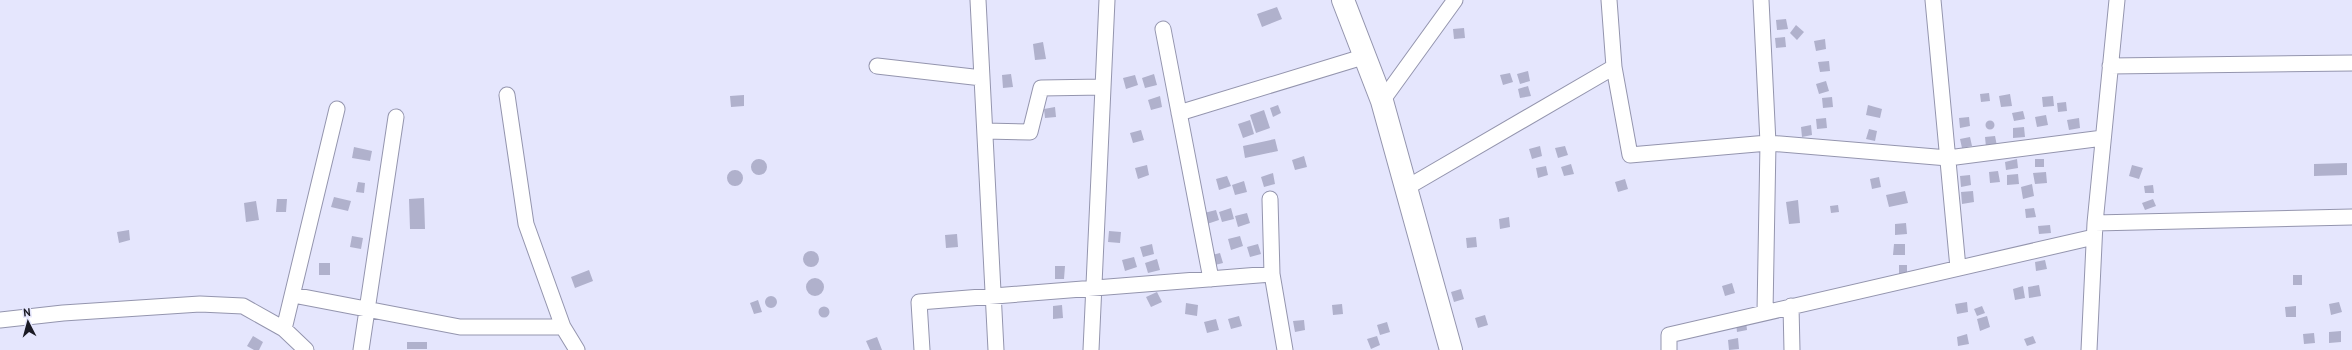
<svg xmlns="http://www.w3.org/2000/svg" width="2352" height="350" viewBox="0 0 2352 350" font-family="'PT Sans',sans-serif">
  <style>
    .building { fill: #b0b1cc }
    .lines { fill: none; stroke-linecap: round; stroke-linejoin: round }
    .street-casing { stroke: #9495ae; stroke-width: 17 }
    .primary-casing { stroke: #9495ae; stroke-width: 24 }
    .street { stroke: #fff; stroke-width: 15 }
    .primary { stroke: #fff; stroke-width: 22 }
  </style>
  <rect width="100%" height="100%" fill="#e5e6fd"/>
  <path class="building" d="M1277,7L1282,19L1262,27L1257,14Z
    M1786,19L1788,29L1777,30L1776,20Z
    M1796,25L1804,32L1797,40L1790,33Z
    M1464,28L1465,38L1454,39L1453,29Z
    M1785,37L1786,47L1776,48L1775,38Z
    M1825,39L1826,49L1816,51L1814,41Z
    M1043,42L1046,59L1035,60L1033,44Z
    M1829,61L1830,71L1820,72L1818,62Z
    M1528,71L1530,81L1520,84L1517,74Z
    M1510,73L1513,82L1503,85L1500,75Z
    M1011,74L1013,87L1003,88L1002,75Z
    M1154,74L1157,85L1145,88L1142,78Z
    M1135,75L1138,85L1126,89L1123,78Z
    M1826,81L1829,91L1819,94L1816,84Z
    M1528,86L1531,96L1520,98L1518,89Z
    M1989,93L1990,101L1981,102L1980,94Z
    M2010,94L2012,106L2001,107L1999,96Z
    M744,95V106L731,107L730,96Z
    M1160,96L1162,107L1151,110L1148,100Z
    M2053,96L2054,106L2043,107L2042,97Z
    M1832,97L1833,107L1823,108L1822,98Z
    M2066,102L2067,111L2058,112L2057,103Z
    M1278,105L1281,113L1273,117L1270,108Z
    M1868,105L1882,109L1880,118L1866,115Z
    M1055,107L1056,117L1045,118L1044,109Z
    M1264,110L1270,128L1256,133L1250,115Z
    M2023,111L2025,119L2014,121L2012,113Z
    M2046,115L2048,125L2037,127L2035,117Z
    M1969,117L1970,126L1960,128L1959,118Z
    M1826,118L1827,128L1817,129L1816,119Z
    M2079,118L2080,128L2069,130L2067,120Z
    M1250,120L1254,134L1243,138L1238,124Z
    M1985.5 125a4.5 4.5 0 1 1 9 0a4.5 4.5 0 1 1-9 0Z
    M1811,125L1812,135L1802,137L1801,127Z
    M2024,127L2025,137L2013,138V128Z
    M1869,129L1877,131L1875,141L1866,139Z
    M1141,130L1144,140L1133,143L1130,133Z
    M1995,136L1997,146L1986,147L1985,137Z
    M1970,137L1972,146L1962,148L1960,139Z
    M1275,139L1278,151L1245,158L1243,146Z
    M1540,146L1542,156L1532,159L1529,149Z
    M1565,146L1568,155L1558,158L1555,148Z
    M354,147L372,151L370,161L352,158Z
    M1304,156L1307,167L1295,170L1292,160Z
    M2017,159L2018,168L2006,170L2005,162Z
    M2035,159H2044V167H2035Z
    M751 167a8 8 0 1 1 16 0a8 8 0 1 1-16 0Z
    M2347,163V175L2314,176V164Z
    M1571,164L1574,174L1564,176L1561,167Z
    M1147,165L1149,175L1138,179L1135,168Z
    M2132,165L2143,168L2139,179L2129,176Z
    M1546,166L1548,175L1538,178L1536,168Z
    M727 178a8 8 0 1 1 16 0a8 8 0 1 1-16 0Z
    M1998,171L2000,182L1990,183L1989,172Z
    M2046,172L2047,183L2035,184L2033,173Z
    M1273,173L1275,184L1264,187L1261,177Z
    M2018,174L2019,184L2007,185V175Z
    M1970,175L1971,185L1961,187L1960,176Z
    M1227,176L1231,186L1219,190L1216,179Z
    M1879,177L1881,187L1872,189L1870,179Z
    M1625,179L1628,189L1618,192L1615,182Z
    M1244,181L1247,192L1235,195L1232,185Z
    M358,182L365,183L364,193L356,192Z
    M2032,184L2034,196L2023,199L2021,187Z
    M2153,185L2154,193H2145L2144,186Z
    M1905,191L1908,203L1889,207L1886,195Z
    M1973,191L1974,202L1962,204L1961,192Z
    M334,197L351,201L348,211L331,207Z
    M424,198L425,229H410L409,199Z
    M277,199H287L286,212H276Z
    M2153,199L2156,206L2145,210L2142,203Z
    M1798,200L1800,223L1789,224L1786,202Z
    M256,201L259,220L246,222L244,203Z
    M1838,205L1839,212L1831,213L1830,206Z
    M1231,208L1234,219L1222,222L1219,212Z
    M2034,208L2036,217L2026,218L2025,209Z
    M1216,210L1219,220L1207,224L1204,213Z
    M1247,213L1250,223L1238,227L1235,216Z
    M1509,217L1510,227L1500,229L1499,219Z
    M1906,223L1907,234L1895,235V224Z
    M2050,225L2051,233L2039,234L2038,226Z
    M129,230L130,240L119,243L117,232Z
    M1109,231L1121,232L1120,243L1108,242Z
    M957,234L958,247L946,248L945,235Z
    M352,236L363,238L361,249L350,247Z
    M1240,236L1243,246L1231,250L1228,239Z
    M1476,237L1477,247L1467,248L1466,238Z
    M1152,244L1154,254L1143,257L1140,247Z
    M1258,244L1261,254L1250,257L1247,247Z
    M1894,244H1905V255H1893Z
    M803 259a8 8 0 1 1 16 0a8 8 0 1 1-16 0Z
    M1220,253L1223,263L1215,265L1212,255Z
    M1134,257L1137,267L1125,271L1122,260Z
    M1157,259L1160,270L1148,273L1145,263Z
    M2045,260L2047,269L2036,271L2035,262Z
    M319,263H330V275H319Z
    M1899,265H1907V274L1899,275Z
    M1055,266H1065L1064,279H1055Z
    M589,270L593,281L575,288L571,277Z
    M2293,275H2302V285H2293Z
    M806 287a9 9 0 1 1 18 0a9 9 0 1 1-18 0Z
    M1732,283L1735,293L1725,296L1722,286Z
    M2039,285L2041,296L2029,298L2028,287Z
    M2023,286L2025,298L2015,300L2013,289Z
    M1461,289L1464,299L1454,302L1451,292Z
    M1157,292L1162,302L1151,307L1146,297Z
    M765 302a6 6 0 1 1 12 0a6 6 0 1 1-12 0Z
    M758,300L762,312L754,314L750,303Z
    M1967,302L1968,312L1957,314L1955,304Z
    M2339,302L2342,312L2331,315L2329,304Z
    M1186,303L1198,305L1197,316L1185,314Z
    M1342,304L1343,314L1333,315L1332,305Z
    M1062,305L1063,318L1053,319V306Z
    M1982,306L1985,313L1977,316L1974,309Z
    M2296,306V317H2286L2285,307Z
    M818.5 312a5.5 5.5 0 1 1 11 0a5.5 5.5 0 1 1-11 0Z
    M1485,315L1488,325L1478,328L1475,318Z
    M1239,316L1242,326L1231,329L1228,319Z
    M1987,316L1990,327L1980,331L1977,319Z
    M1216,319L1219,330L1207,333L1204,322Z
    M1304,320L1305,330L1295,332L1293,321Z
    M1746,321L1747,330L1737,332L1736,322Z
    M1387,322L1390,332L1380,335L1377,325Z
    M2341,331V342L2329,343V332Z
    M2314,333L2315,343L2304,344L2303,334Z
    M1967,334L1969,344L1958,346L1957,337Z
    M253,336L263,342L259,350H254L247,346Z
    M1377,336L1380,345L1371,349L1367,339Z
    M2033,336L2036,343L2027,346L2024,339Z
    M877,337L882,350H870L866,341Z
    M1738,338L1739,349L1729,350L1728,340Z
    M407,342H427V349H407Z"/>
  <g class="lines">
    <defs>
      <path id="street" d="M978,0L996,350
        M1609,0L1614,67L1630,155L1768,143L1948,158L2103,138
        M1761,0L1768,143L1765,312
        M1933,0L1958,268
        M1163,29L1211,279
        M877,66L982,78
        M2110,66L2352,63
        M507,95L526,224L563,327L577,350
        M1382,101L1455,0
        M1179,113L1366,56
        M985,131L1030,132L1041,88L1103,87
        M1406,188L1614,67
        M1270,199L1272,274L1285,350
        M2095,223L2352,217
        M293,295L460,327H563
        M1791,306L1792,350
        M0,320L63,313L200,304L243,306L284,329L306,350
        M284,329L337,109
        M361,350L396,117
        M922,350L919,302L1272,274
        M1091,350L1107,0
        M1669,350V335L2094,237
        M2089,350L2095,223L2117,0"/>
      <path id="primary" d="M1343,0L1382,101L1451,350"/>
    </defs>
    <use href="#street" class="street-casing"/>
    <use href="#primary" class="primary-casing"/>
    <use href="#street" class="street"/>
    <use href="#primary" class="primary"/>
  </g>
  <g transform="translate(28 322) rotate(354)" stroke="#e5e6fd" stroke-width="3" paint-order="stroke">
  <path d="M0-3L7 15L0 10L-7 15Z" fill="#1a1a24"/>
  <text y="-6" font-size="11" font-weight="bold" text-anchor="middle" fill="#1a1a24">N</text>
  </g>
</svg>
